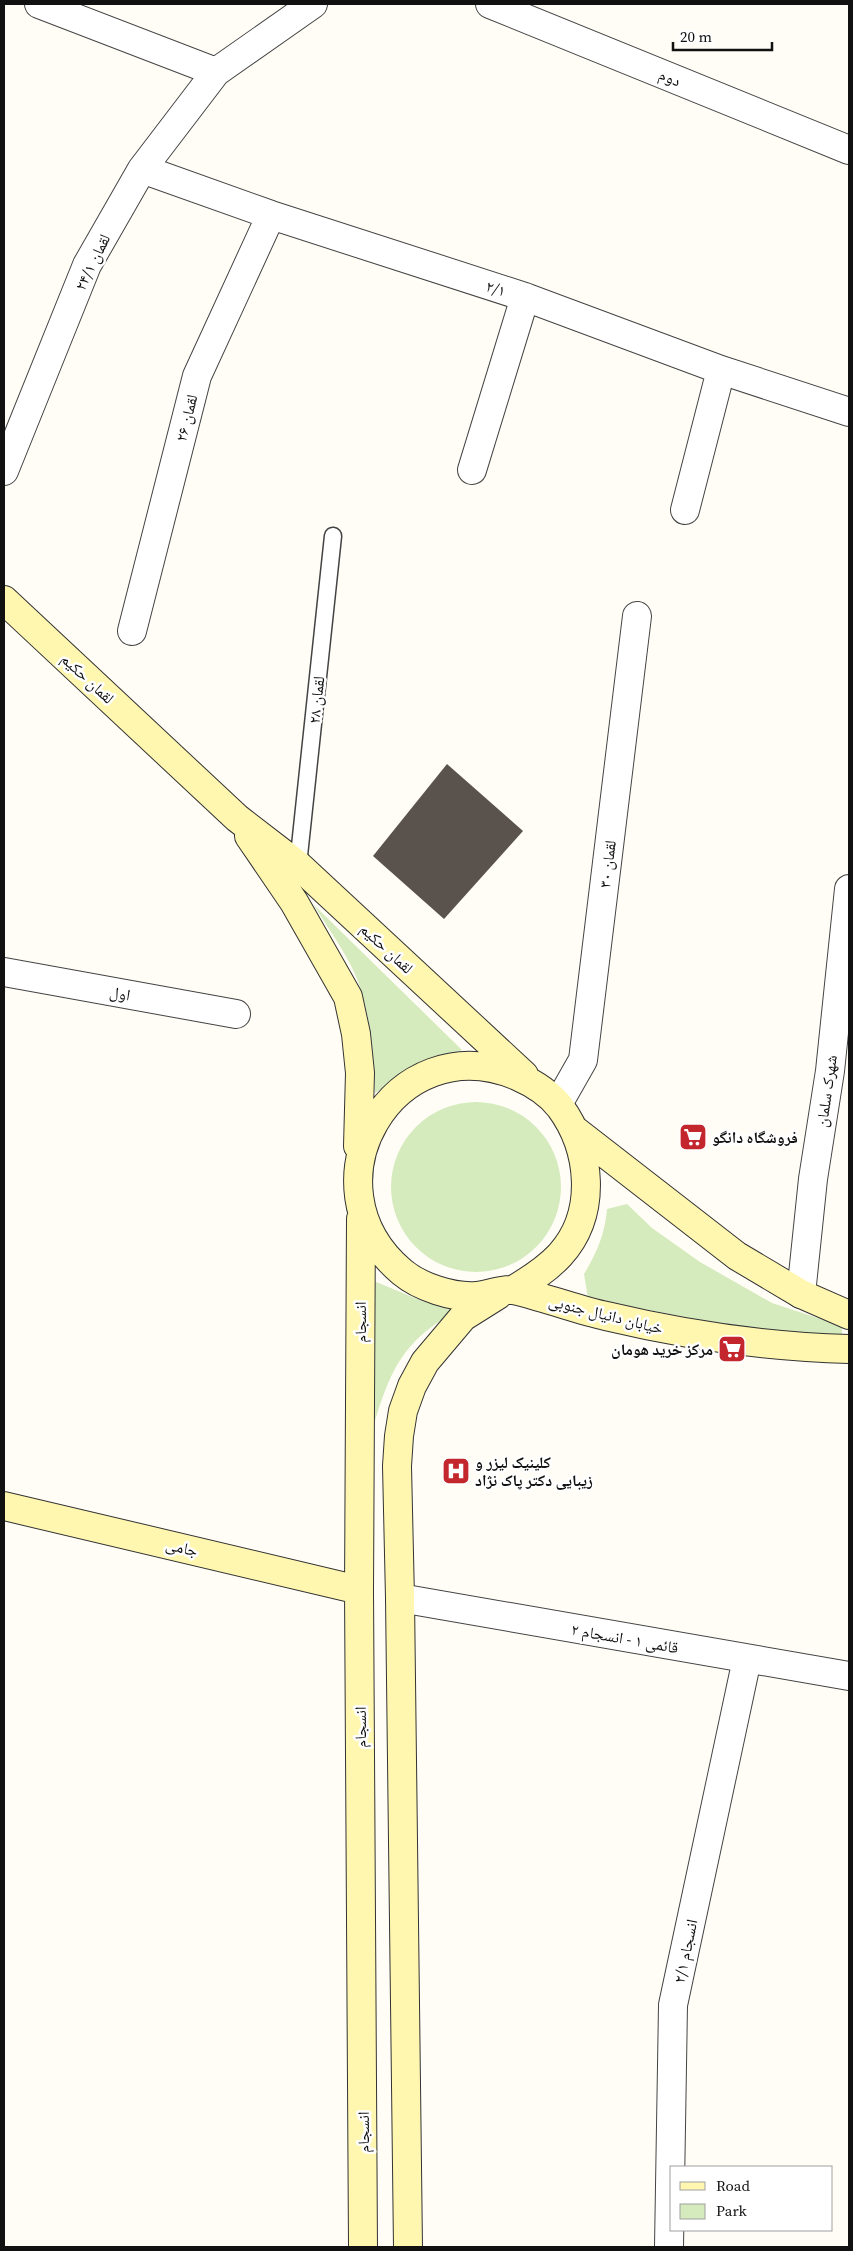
<svg xmlns="http://www.w3.org/2000/svg" width="853" height="2251" viewBox="0 0 853 2251" font-family="'Source Serif 4','Noto Naskh Arabic',serif">
  <style>
    .green { fill: #d5ebbd }
    .building { fill: #5a524d }
    .lines { fill: none; stroke-linecap: round; stroke-linejoin: round }
    .lane-casing { stroke: #444; stroke-width: 19 }
    .street-casing { stroke: #444; stroke-width: 30 }
    .secondary-casing { stroke: #333; stroke-width: 30 }
    .lane { stroke: #fff; stroke-width: 16 }
    .street { stroke: #fff; stroke-width: 28 }
    .secondary { stroke: #fff6b0; stroke-width: 28 }
    .labels { text-anchor: middle; stroke-width: 5; stroke-linejoin: round; paint-order: stroke }
    .street-label { font-size: 16px; fill: #111; stroke: #fff }
    .poi-label { font-size: 16px; font-weight: bold; fill: #111; stroke: #fff; text-anchor: start }
  </style>
  <rect width="100%" height="100%" fill="#fffdf5"/>
  <path class="green" d="M314,905L462,1050L419,1065L375,1093C374,1059 371,1023 361,990C352,960 330,932 314,905Z
    M391 1187a85 85 0 1 1 170 0a85 85 0 1 1-170 0Z
    M627,1204L652,1228L700,1262L772,1303L842,1326V1338L735,1327L588,1298L584,1274C597,1252 605,1234 607,1209Z
    M369,1279L422,1301L462,1308C404,1339 391,1367 373,1428Z"/>
  <path class="building" d="M447,764L523,831L444,919L373,856Z"/>
  <g class="lines">
    <defs>
      <path id="lane" d="M298,865L333,536"/>
      <path id="street" d="M39,4L216,72
        M490,4L849,150
        M142,169L271,215L525,297L721,370L849,412
        M472,470L525,297
        M4,471L87,265L142,169L216,72L313,4
        M685,510L721,370
        M132,631L197,376L271,215
        M4,972L236,1014
        M558,1104L583,1060L637,616
        M801,1294L813,1179L830,1071L849,889
        M400,1598L849,1676
        M669,2247L673,2005L747,1659"/>
      <path id="secondary" d="M4,600L237,818L298,865L524,1075
        M249,836L294,902L348,997L356,1034L360,1073L358,1146
        M576,1131L737,1256L801,1294L849,1315
        M361,1219L359,1590L363,2247
        M513,1290C530,1280 546,1270 560,1255C598,1213 591,1149 560,1107C549,1093 533,1083 517,1076C394,1024 299,1185 402,1272C420,1287 453,1298 477,1296C488,1295 502,1289 513,1290C522,1291 531,1295 539,1297C561,1303 584,1311 606,1316C686,1335 767,1347 849,1349
        M4,1506L359,1590
        M408,2247L400,1598L397,1466L399,1436L403,1411L412,1386L425,1362L463,1317L498,1295"/>
    </defs>
    <use href="#lane" class="lane-casing"/>
    <use href="#street" class="street-casing"/>
    <use href="#secondary" class="secondary-casing"/>
    <use href="#lane" class="lane"/>
    <use href="#street" class="street"/>
    <use href="#secondary" class="secondary"/>
  </g>
  <defs>
    <symbol id="supermarket-square" viewBox="-11 -11 22 22"><rect x="-9" y="-9" width="18" height="18" rx="4" fill="#c4262e" stroke="#fff"/><path d="M-6-5.5h2.5l.6 2H6L4.5 2H-2.5L-4.4-4H-6ZM-1.5 3.2a1.3 1.3 0 1 0 .1 0ZM3 3.2a1.3 1.3 0 1 0 .1 0Z" fill="#fff"/></symbol>
    <symbol id="hospital-square" viewBox="-11 -11 22 22"><rect x="-9" y="-9" width="18" height="18" rx="4" fill="#c4262e" stroke="#fff"/><path d="M-5-5h3v3.5h4V-5h3V5h-3V1.5h-4V5h-3Z" fill="#fff"/></symbol>
  </defs>
  <g fill-rule="evenodd">
    <use href="#supermarket-square" x="677" y="1121" width="32" height="32"/>
    <use href="#supermarket-square" x="716" y="1333" width="32" height="32"/>
    <use href="#hospital-square" x="440" y="1455" width="32" height="32"/>
  </g>
  <g class="labels">
    <g class="street-label">
      <text transform="translate(670 77) rotate(22)" y="6">دوم</text>
      <text transform="translate(92 262) rotate(-64)" y="6">لقمان ۲۴/۱</text>
      <text transform="translate(496 288) rotate(18)" y="6">۲/۱</text>
      <text transform="translate(186 418) rotate(-76)" y="6">لقمان ۲۶</text>
      <text transform="translate(88 678) rotate(43)" y="6">لقمان حکیم</text>
      <text transform="translate(316 700) rotate(-84)" y="6">لقمان ۲۸</text>
      <text transform="translate(607 864) rotate(-83)" y="6">لقمان ۳۰</text>
      <text transform="translate(387 948) rotate(43)" y="6">لقمان حکیم</text>
      <text transform="translate(120 993) rotate(10)" y="6">اول</text>
      <text transform="translate(826 1091) rotate(-82)" y="6">شهرک سلمان</text>
      <text transform="translate(606 1314) rotate(14)" y="6">خیابان دانیال جنوبی</text>
      <text transform="translate(360 1322) rotate(-90)" y="6">انسجام</text>
      <text transform="translate(182 1547) rotate(13)" y="6">جامی</text>
      <text transform="translate(625 1638) rotate(10)" y="6">قائمی ۱ - انسجام ۲</text>
      <text transform="translate(360 1727) rotate(-90)" y="6">انسجام</text>
      <text transform="translate(685 1951) rotate(-78)" y="6">انسجام ۲/۱</text>
      <text transform="translate(363 2132) rotate(-90)" y="6">انسجام</text>
    </g>
    <g class="poi-label">
      <text x="712" y="1143">فروشگاه دانگو</text>
      <text x="713" y="1355" text-anchor="end">مرکز خرید هومان</text>
      <text x="475" y="1468">کلینیک لیزر و<tspan x="475" dy="18">زیبایی دکتر پاک نژاد</tspan></text>
    </g>
  </g>
  <rect width="853" height="2251" fill="none" stroke="#111111" stroke-width="10"/>
  <rect x="670" y="2166" width="162" height="65" fill="#ffffff" stroke="#a0a0a0"/>
  <rect x="680" y="2182" width="25" height="8" fill="#fff6b0" stroke="#a0a0a0"/>
  <text x="716" y="2191" font-size="15" fill="#111111">Road</text>
  <rect x="680" y="2204" width="25" height="15" fill="#d5ebbd" stroke="#a0a0a0"/>
  <text x="716" y="2216" font-size="15" fill="#111111">Park</text>
  <path d="M673 42v8h99v-8" fill="none" stroke="#111111" stroke-width="2.5"/>
  <text x="680" y="42" font-size="15" fill="#111111" stroke="#ffffff" stroke-width="4" paint-order="stroke">20 m</text>
</svg>
